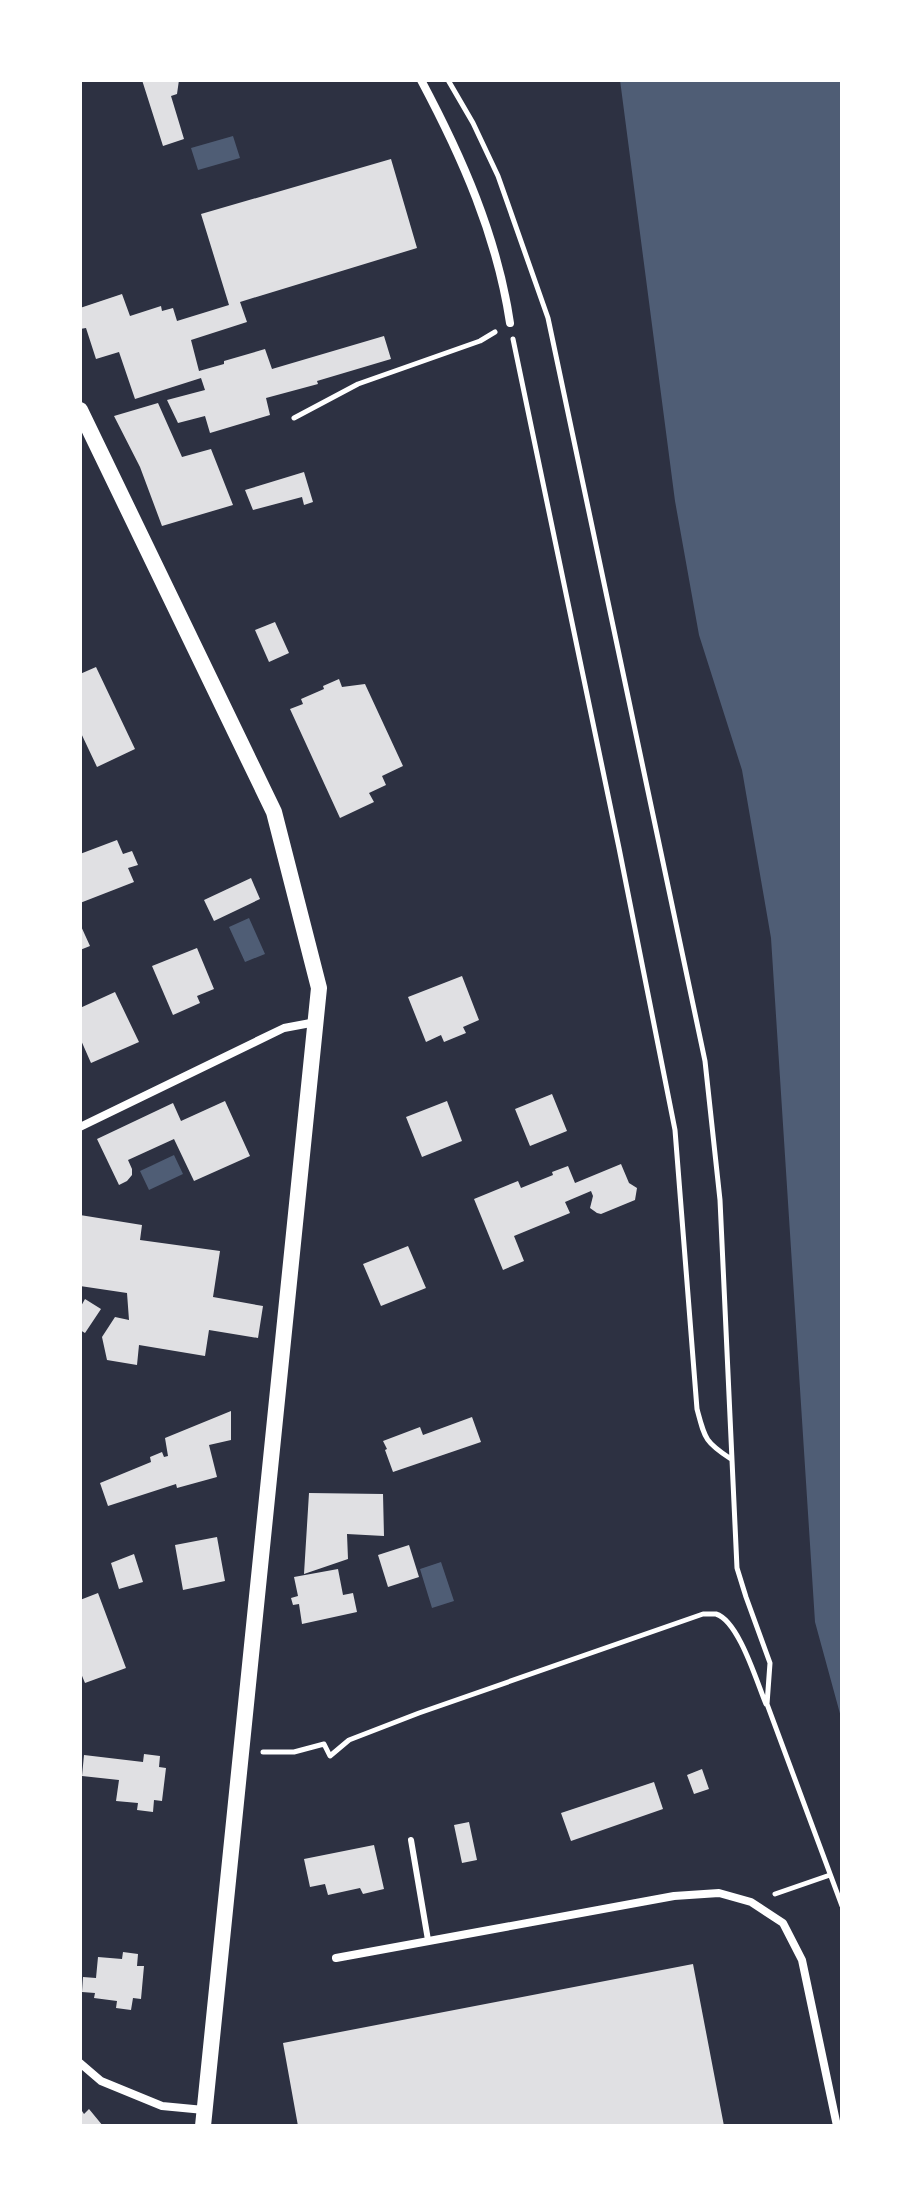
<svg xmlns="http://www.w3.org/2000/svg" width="922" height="2206" viewBox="0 0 922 2206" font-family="'Crimson Pro',serif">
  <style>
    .water { fill: #4f5d75 }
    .building { fill: #e0e0e3 }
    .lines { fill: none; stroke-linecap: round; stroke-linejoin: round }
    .path { stroke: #fff; stroke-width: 5 }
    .service { stroke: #fff; stroke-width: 6 }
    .minor { stroke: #fff; stroke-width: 8 }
    .secondary { stroke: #fff; stroke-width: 16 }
  </style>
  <rect width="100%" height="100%" fill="#2d3142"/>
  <path class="water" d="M620,80H842V1721L815,1622L771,938L742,770L699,635L675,501Z
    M233,136L240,158L198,170L191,148Z
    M249,918L265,954L245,962L229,927Z
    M174,1155L183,1174L149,1190L140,1171Z
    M441,1562L454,1601L432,1608L420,1569Z"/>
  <path class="building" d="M142,80H179L177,94L171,96L184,139L163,146Z
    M391,159L417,248L240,302L247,322L191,340L199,371L224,364V361L265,349L272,369L384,336L391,359L317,381L318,384L266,398L270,415L210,433L205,416L178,423L167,400L205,390L201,378L135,399L119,352L96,359L86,328L80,329V308L122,294L130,316L161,306L162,311L173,308L177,321L229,305L201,214Z
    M158,403L182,457L211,449L233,505L162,526L140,467L114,416Z
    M304,472L313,502L304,505L302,497L253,510L245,490Z
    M275,622L289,653L269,662L255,630Z
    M96,667L135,749L97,767L80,731V674Z
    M339,679L342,687L365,684L403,766L382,776L386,785L369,793L374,802L340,818L290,709L303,704L301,699L324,689L323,686Z
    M117,840L123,854L132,851L138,865L128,868L134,882L80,903V854Z
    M251,878L260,899L214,921L204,900Z
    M80,924L90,946L80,950Z
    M197,948L214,989L197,996L200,1003L173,1015L152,966Z
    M462,976L479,1020L463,1027L466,1033L444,1042L441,1035L426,1042L408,997Z
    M115,992L139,1042L91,1063L80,1038V1008Z
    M552,1094L567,1131L530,1146L515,1109Z
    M225,1101L250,1156L194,1181L174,1139L128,1160L132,1169V1175L127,1181L119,1185L97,1139L173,1103L181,1121Z
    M447,1101L462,1141L422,1157L406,1117Z
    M621,1164L629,1183L637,1188L635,1200L601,1214L597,1213L590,1208L593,1196L591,1191L565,1202L570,1213L514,1236L524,1261L503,1270L474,1199L518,1181L521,1188L553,1175L552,1172L568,1166L575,1183Z
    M80,1215L142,1225L140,1240L220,1251L213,1297L263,1306L258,1338L209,1330L205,1356L139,1345L137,1365L107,1360L102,1337L115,1317L129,1320L127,1293L80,1286Z
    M408,1246L426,1288L381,1306L363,1264Z
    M85,1299L101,1309L85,1333L80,1330V1308Z
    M231,1411V1440L209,1445L217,1477L177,1488L176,1484L108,1506L100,1483L151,1462L150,1457L162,1452L164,1457L168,1456L165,1438Z
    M472,1417L481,1442L393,1472L385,1450L387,1449L383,1441L420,1427L423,1435Z
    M309,1493L383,1494L384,1536L347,1534L348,1559L304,1574Z
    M217,1537L225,1581L183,1590L175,1545Z
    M409,1545L419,1577L388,1587L378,1555Z
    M134,1554L143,1582L119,1589L111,1563Z
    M338,1569L343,1595L353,1593L357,1612L302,1624L299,1604L293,1605L291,1598L298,1596L294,1577Z
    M98,1593L126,1668L85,1683L80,1671V1600Z
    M144,1754L160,1756L159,1767L166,1768L162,1801L154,1800L153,1812L137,1810L138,1803L116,1801L119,1780L82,1776L84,1755L143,1762Z
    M702,1769L709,1789L694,1794L687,1775Z
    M654,1782L663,1809L571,1841L561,1813Z
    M469,1822L477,1860L462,1863L454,1825Z
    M374,1845L384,1889L363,1894L360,1888L328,1895L325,1884L310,1887L304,1859Z
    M123,1952L138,1954L137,1966H144L141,1999L133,1998L131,2010L116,2008L117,2001L94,1998L95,1993L82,1992L83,1977L96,1978L98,1957L122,1959Z
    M693,1964L724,2126H298L283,2043Z
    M80,2108L84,2114L89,2109L103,2126H80Z"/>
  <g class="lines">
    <path class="path" d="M448,80L473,123L498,176L548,318L705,1061L720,1200L737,1568L746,1597L770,1663L767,1704L842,1906
      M513,339L619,848L675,1130L697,1409C705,1439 705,1442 731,1459
      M294,418L358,384L480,341L495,332
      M263,1752H294L324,1744L330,1756L349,1740L419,1713L703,1614C704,1614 716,1614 716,1614C739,1621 757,1683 766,1704
      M775,1894L830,1875"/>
    <path class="service" d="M411,1840L428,1940"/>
    <path class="minor" d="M421,80C462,157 497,236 510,323
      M80,1127L284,1028L316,1022
      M336,1958L674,1896L719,1893L751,1902L783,1923L802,1960L837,2126
      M80,2063L101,2081L162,2106L204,2110"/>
    <path class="secondary" d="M80,410L274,812L319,988L203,2126"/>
  </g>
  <rect width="922" height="2206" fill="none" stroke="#ffffff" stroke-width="164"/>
</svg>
